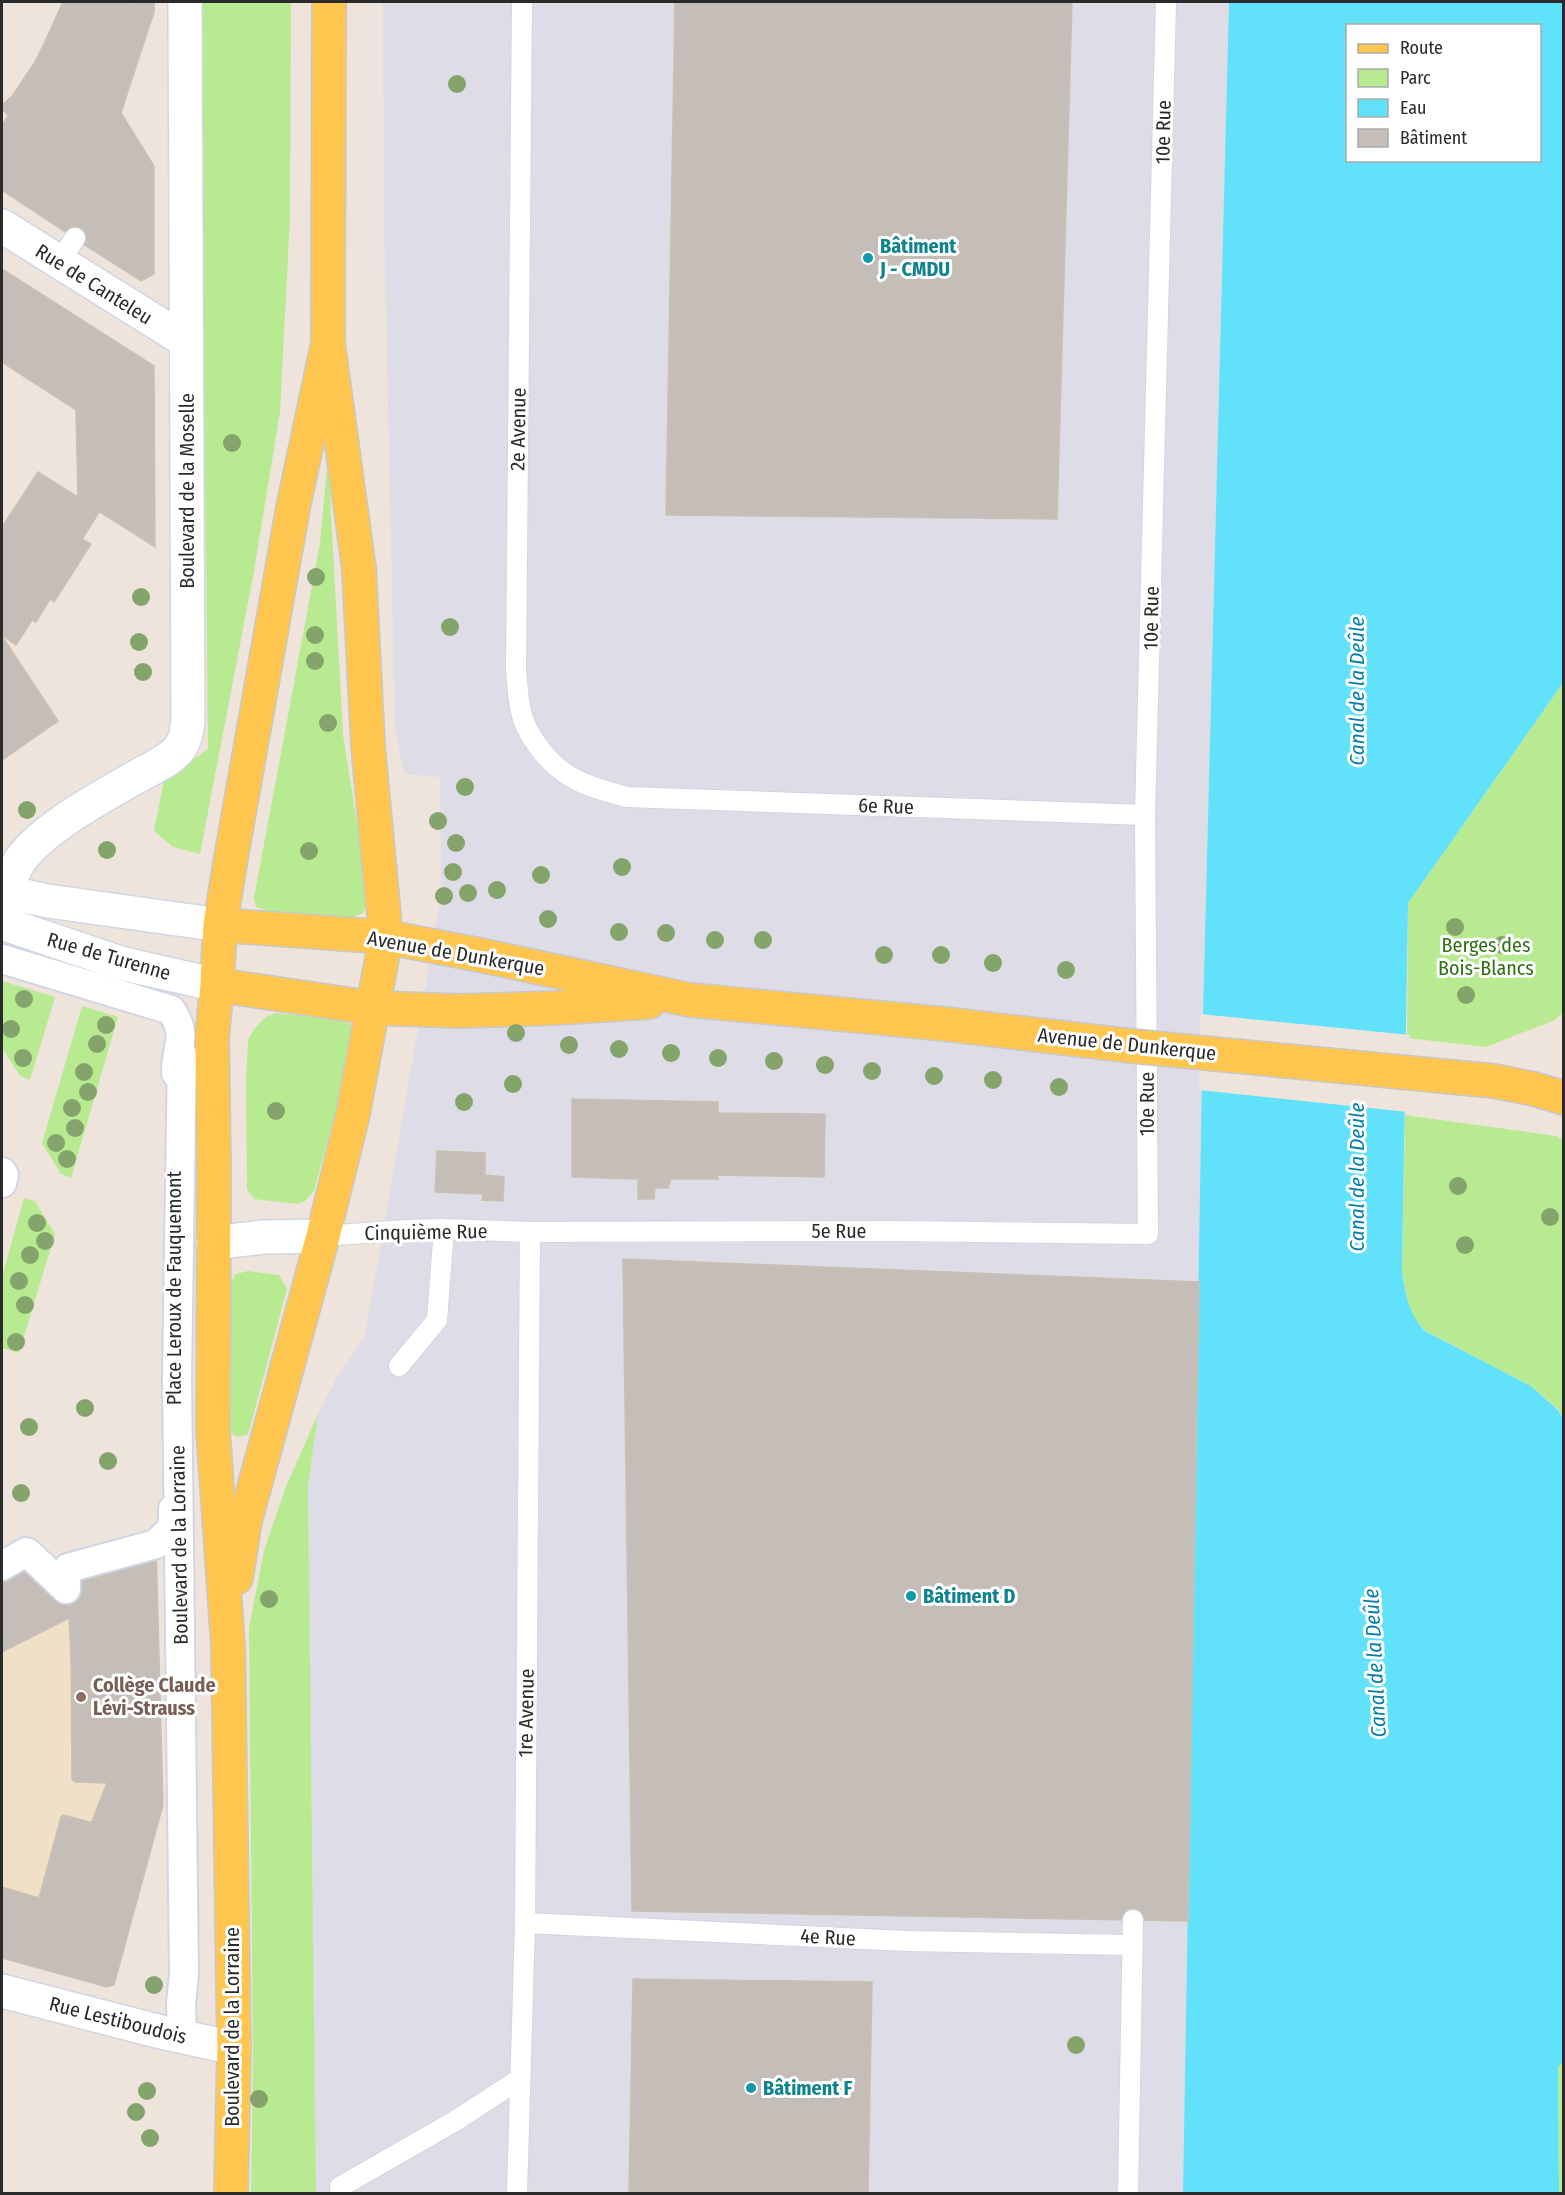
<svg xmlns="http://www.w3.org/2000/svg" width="1565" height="2195" viewBox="0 0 1565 2195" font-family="'Fira Sans Condensed',sans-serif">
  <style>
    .industrial { fill: #dedce6 }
    .education { fill: #f1e0c8 }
    .green { fill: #b8eb91 }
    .water { fill: #62e1fb; fill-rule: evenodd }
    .pier { fill: #eee4db }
    .building { fill: #c5beb8; stroke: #cac0b4; stroke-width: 1.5 }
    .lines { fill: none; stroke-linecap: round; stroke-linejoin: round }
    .service-casing { stroke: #d0d6e5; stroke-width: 22 }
    .pedestrian-casing { stroke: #d0d6e5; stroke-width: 32 }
    .minor-casing { stroke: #d0d6e5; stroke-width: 36 }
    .secondary-casing { stroke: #d0d6e5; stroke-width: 36 }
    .primary-casing { stroke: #c8c8c8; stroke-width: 36 }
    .service { stroke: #fff; stroke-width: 20 }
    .pedestrian { stroke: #fff; stroke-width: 28 }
    .minor { stroke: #fff; stroke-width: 33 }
    .secondary { stroke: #fff; stroke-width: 33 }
    .primary { stroke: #ffc64f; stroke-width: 33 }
    .primary-bridge-casing { stroke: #c8c8c8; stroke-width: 36; stroke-linecap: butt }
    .primary-bridge { stroke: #ffc64f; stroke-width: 33 }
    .tree { fill: #84a46c }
    .culture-dot { fill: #0f9aa8; stroke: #fff; stroke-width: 2 }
    .education-dot { fill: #8d6e63; stroke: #fff; stroke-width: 2 }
    .labels { text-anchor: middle; stroke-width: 6; stroke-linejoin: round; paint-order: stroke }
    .street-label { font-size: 20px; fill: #2a2a2a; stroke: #fff }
    .culture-label { font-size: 20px; font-weight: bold; fill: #0d838f; stroke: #fff; text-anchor: start }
    .park-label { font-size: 20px; fill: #2e7012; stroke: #fff }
    .education-label { font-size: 20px; font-weight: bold; fill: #785e54; stroke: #fff; text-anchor: start }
    .water-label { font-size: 21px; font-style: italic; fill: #007ea9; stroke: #fff }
  </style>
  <rect width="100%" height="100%" fill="#eee4db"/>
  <path class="industrial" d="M383,2H1229L1203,1014L1183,2193L316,2194L308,1486L318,1414L335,1381L365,1336L441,896L440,777L404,774L395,729L384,216Z"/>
  <path class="education" d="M156,1544L163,1805L114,1985L107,1987L2,1958V1566L65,1589Z"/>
  <path class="green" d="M200,2H291L290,217L280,412L254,571L200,854L173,847L154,831L164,780L208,749Z
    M328,457L343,735L369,898L363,913L351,918L267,911L256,907L254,898L320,543Z
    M1563,683V1013L1555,1020L1486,1047L1407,1038L1408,903Z
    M2,981L55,997L30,1080L20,1076L2,1048Z
    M82,1006L118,1017L71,1178L61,1174L42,1143Z
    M276,1013L347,1020L357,1032L314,1191L305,1201L297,1204L254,1199L247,1189L246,1081L248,1040L254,1029L266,1017Z
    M1405,1115L1557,1136L1563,1140V1418L1558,1409L1531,1386L1426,1331L1415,1319L1408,1303L1402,1271Z
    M24,1198L35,1201L55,1234L19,1353L2,1348V1277Z
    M248,1271L279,1275L287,1289L250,1428L247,1435L237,1437L230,1432L228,1286L236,1274Z
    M318,1414L308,1486L316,2193H251L253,2064L249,1628L264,1551L285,1489Z
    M1563,2061V2194L1559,2193L1558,2067Z"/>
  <path class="water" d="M1229,2H1563V683L1408,903L1402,1271C1406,1296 1408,1312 1425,1331L1531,1386L1558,1410L1563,1418L1564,2061L1558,2067L1559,2193L1183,2194L1203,1014ZM1348,26H1540V160H1348Z"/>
  <path class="pier" d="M1200,1014L1410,1035L1408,1112L1199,1090Z"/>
  <path class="building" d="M63,2H129L154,12L130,85L44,44Z
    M129,2H154V12Z
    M675,2H1072L1057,519L666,515Z
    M44,44L130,85L121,113L154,166H138L85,245L2,190V126L8,115L2,109V105L13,95L35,62Z
    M138,166H154V274L141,281L85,245Z
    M2,269L118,343L76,410L2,362Z
    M118,343L154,366L155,547L78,498L76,410Z
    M38,472L100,511L82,539L91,544L54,602L50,599L36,622L32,620L16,645L2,635V524H4Z
    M2,636L58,721L2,760Z
    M572,1099L718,1102V1113L825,1114L824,1177L717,1175L718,1179H671L668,1188H655L654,1199H638V1179L572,1177Z
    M437,1151L485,1153V1175L504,1177L503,1201L482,1200L483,1194L435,1192Z
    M623,1259L1199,1282L1188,1921L632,1911Z
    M156,1544L163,1805L114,1985L107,1987L2,1958V1887L39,1898L61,1817L63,1815L90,1822L92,1821L107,1783L75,1782L72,1779L71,1658L69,1618L2,1652V1566L66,1571Z
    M633,1979L872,1982L868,2194H629Z"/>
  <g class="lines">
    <defs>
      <path id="service" d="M522,2L516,669C517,683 518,698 521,711C523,723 530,735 537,745C561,779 588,787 627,797L1145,815
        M59,262L75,238
        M323,1236L407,1230L444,1229L530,1232L896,1231L1148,1234L1145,815L1166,2
        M399,1366L437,1320L444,1229
        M525,1923L907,1941L1132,1945
        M341,2194L340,2187L455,2121L520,2079
        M517,2194L525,1923L530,1232
        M1128,2194L1133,1920"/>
      <path id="pedestrian" d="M2,959L171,1010C189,1037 176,1044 176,1073
        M2,1172L4,1175L2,1183
        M2,1566L26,1552L28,1553L66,1589V1571L68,1568L156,1544L173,1527V1509
        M182,2037L181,2004L184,1974L177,1377L182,1054"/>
      <path id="minor" d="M2,226L186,341
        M10,892C11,886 11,879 13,874C26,836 103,796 136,777C150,769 168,762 179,749C186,740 187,730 188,719L185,2
        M2,1991L161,2032L234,2048"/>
      <path id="secondary" d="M2,891L48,901L220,925
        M2,923L120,963L217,985
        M213,1243L264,1237L323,1236"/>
      <path id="primary" d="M220,925L386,937L480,955L690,1000L945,1024L1132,1046
        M217,985L373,1008L461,1011L555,1008L649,1002
        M1494,1081L1534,1089L1564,1098
        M236,1578L245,1521L323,1236L353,1114L386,937L368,746L359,569L328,343L329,2
        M231,2194L234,2048L228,1645L213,1431L214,1168L212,1038L217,985L220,925L232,852L293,508L328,343"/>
    </defs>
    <use href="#service" class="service-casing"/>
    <use href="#pedestrian" class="pedestrian-casing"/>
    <use href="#minor" class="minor-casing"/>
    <use href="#secondary" class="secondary-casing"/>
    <use href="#primary" class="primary-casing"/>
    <use href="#service" class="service"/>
    <use href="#pedestrian" class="pedestrian"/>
    <use href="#minor" class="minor"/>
    <use href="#secondary" class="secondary"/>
    <use href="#primary" class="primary"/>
    <defs>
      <path id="primary-bridge" d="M1132,1046L1494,1081"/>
    </defs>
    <use href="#primary-bridge" class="primary-bridge-casing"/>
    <use href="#primary-bridge" class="primary-bridge"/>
  </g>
  <g class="tree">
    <circle cx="457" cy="84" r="9"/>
    <circle cx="232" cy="443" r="9"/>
    <circle cx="316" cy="577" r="9"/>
    <circle cx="141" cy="597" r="9"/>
    <circle cx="450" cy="627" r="9"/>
    <circle cx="315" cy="635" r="9"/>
    <circle cx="139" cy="642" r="9"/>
    <circle cx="315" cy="661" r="9"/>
    <circle cx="143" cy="672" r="9"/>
    <circle cx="328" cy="723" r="9"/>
    <circle cx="465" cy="787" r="9"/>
    <circle cx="27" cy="810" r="9"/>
    <circle cx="438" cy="821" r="9"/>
    <circle cx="456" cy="843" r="9"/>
    <circle cx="107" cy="850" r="9"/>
    <circle cx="309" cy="851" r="9"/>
    <circle cx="622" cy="867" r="9"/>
    <circle cx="453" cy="872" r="9"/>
    <circle cx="541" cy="875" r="9"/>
    <circle cx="497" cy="890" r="9"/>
    <circle cx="468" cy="893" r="9"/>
    <circle cx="444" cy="896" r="9"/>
    <circle cx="548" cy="919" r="9"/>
    <circle cx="1455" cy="927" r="9"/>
    <circle cx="619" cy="932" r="9"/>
    <circle cx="666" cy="933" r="9"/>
    <circle cx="715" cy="940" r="9"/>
    <circle cx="763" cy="940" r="9"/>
    <circle cx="1502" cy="945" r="9"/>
    <circle cx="884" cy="955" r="9"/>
    <circle cx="941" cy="955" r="9"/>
    <circle cx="993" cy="963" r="9"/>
    <circle cx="1066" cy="970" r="9"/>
    <circle cx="1466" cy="995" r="9"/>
    <circle cx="24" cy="999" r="9"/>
    <circle cx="106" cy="1025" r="9"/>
    <circle cx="11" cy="1029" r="9"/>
    <circle cx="516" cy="1033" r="9"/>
    <circle cx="97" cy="1044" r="9"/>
    <circle cx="569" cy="1045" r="9"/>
    <circle cx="619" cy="1049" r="9"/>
    <circle cx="671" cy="1053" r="9"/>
    <circle cx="23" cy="1058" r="9"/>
    <circle cx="718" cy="1058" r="9"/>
    <circle cx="774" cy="1061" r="9"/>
    <circle cx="825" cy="1065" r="9"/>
    <circle cx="872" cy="1071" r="9"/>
    <circle cx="84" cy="1072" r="9"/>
    <circle cx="934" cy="1076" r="9"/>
    <circle cx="993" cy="1080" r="9"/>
    <circle cx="513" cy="1084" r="9"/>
    <circle cx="1059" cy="1087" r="9"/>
    <circle cx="88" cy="1092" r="9"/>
    <circle cx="464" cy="1102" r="9"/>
    <circle cx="72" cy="1108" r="9"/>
    <circle cx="276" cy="1111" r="9"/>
    <circle cx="75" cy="1128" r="9"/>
    <circle cx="56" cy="1143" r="9"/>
    <circle cx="67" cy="1159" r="9"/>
    <circle cx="1458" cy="1186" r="9"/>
    <circle cx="1550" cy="1217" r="9"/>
    <circle cx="37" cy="1223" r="9"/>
    <circle cx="45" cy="1241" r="9"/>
    <circle cx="1465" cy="1245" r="9"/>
    <circle cx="30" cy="1255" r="9"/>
    <circle cx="19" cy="1281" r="9"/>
    <circle cx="25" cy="1305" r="9"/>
    <circle cx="16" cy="1342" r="9"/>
    <circle cx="85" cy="1408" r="9"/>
    <circle cx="29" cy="1427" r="9"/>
    <circle cx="108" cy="1461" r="9"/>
    <circle cx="21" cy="1493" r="9"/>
    <circle cx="269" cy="1599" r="9"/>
    <circle cx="154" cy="1985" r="9"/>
    <circle cx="1076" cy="2045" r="9"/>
    <circle cx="147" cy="2091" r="9"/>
    <circle cx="259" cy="2099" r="9"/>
    <circle cx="136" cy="2112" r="9"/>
    <circle cx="150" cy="2138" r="9"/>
  </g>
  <g class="culture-dot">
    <circle cx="868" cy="258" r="6"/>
    <circle cx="911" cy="1596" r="6"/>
    <circle cx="751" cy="2088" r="6"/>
  </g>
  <circle class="education-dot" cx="81" cy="1697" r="6"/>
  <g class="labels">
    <g class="street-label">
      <text transform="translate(1163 132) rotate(-89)" y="7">10e Rue</text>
      <text transform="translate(94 284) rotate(32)" y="7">Rue de Canteleu</text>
      <text transform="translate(518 429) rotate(-89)" y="7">2e Avenue</text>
      <text transform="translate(187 491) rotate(-90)" y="7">Boulevard de la Moselle</text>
      <text transform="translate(1151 618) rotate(-89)" y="7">10e Rue</text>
      <text transform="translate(886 806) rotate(2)" y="7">6e Rue</text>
      <text transform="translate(456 953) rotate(10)" y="7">Avenue de Dunkerque</text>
      <text transform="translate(109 956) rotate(16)" y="7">Rue de Turenne</text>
      <text transform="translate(1127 1044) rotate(6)" y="7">Avenue de Dunkerque</text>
      <text transform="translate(1147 1104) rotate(-90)" y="7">10e Rue</text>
      <text x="839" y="1238">5e Rue</text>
      <text transform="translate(426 1232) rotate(-1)" y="7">Cinquième Rue</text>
      <text transform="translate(174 1288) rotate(-90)" y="7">Place Leroux de Fauquemont</text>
      <text transform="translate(179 1545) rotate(-91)" y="7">Boulevard de la Lorraine</text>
      <text transform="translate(526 1713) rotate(-89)" y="7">1re Avenue</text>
      <text transform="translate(828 1937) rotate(3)" y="7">4e Rue</text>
      <text transform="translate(118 2020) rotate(14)" y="7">Rue Lestiboudois</text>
      <text transform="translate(232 2027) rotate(-90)" y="7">Boulevard de la Lorraine</text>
    </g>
    <g class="culture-label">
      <text x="880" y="253">Bâtiment<tspan x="880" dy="23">J - CMDU</tspan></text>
      <text x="923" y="1603">Bâtiment D</text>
      <text x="763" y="2095">Bâtiment F</text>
    </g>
    <g class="park-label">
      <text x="1486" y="952">Berges des<tspan x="1486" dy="23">Bois-Blancs</tspan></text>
    </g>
    <g class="education-label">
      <text x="93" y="1692">Collège Claude<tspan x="93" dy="23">Lévi-Strauss</tspan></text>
    </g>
    <g class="water-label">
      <text transform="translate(1357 691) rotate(-90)" y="7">Canal de la Deûle</text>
      <text transform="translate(1357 1177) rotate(-90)" y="7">Canal de la Deûle</text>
      <text transform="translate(1375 1663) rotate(-93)" y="7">Canal de la Deûle</text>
    </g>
  </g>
  <rect width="1565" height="2195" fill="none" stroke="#2a2a2a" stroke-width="6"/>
  <rect x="1346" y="24" width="195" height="138" fill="#ffffff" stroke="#aaaaaa" stroke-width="1.5"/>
  <rect x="1358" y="44" width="30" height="9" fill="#ffc64f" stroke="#aaaaaa" stroke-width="1.5"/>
  <text x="1400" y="54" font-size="18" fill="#2a2a2a">Route</text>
  <rect x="1358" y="69" width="30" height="18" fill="#b8eb91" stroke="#aaaaaa" stroke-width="1.5"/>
  <text x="1400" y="84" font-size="18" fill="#2a2a2a">Parc</text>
  <rect x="1358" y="99" width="30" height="18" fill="#62e1fb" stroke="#aaaaaa" stroke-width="1.5"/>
  <text x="1400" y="114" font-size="18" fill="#2a2a2a">Eau</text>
  <rect x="1358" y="129" width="30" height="18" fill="#c5beb8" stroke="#aaaaaa" stroke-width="1.5"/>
  <text x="1400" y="144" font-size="18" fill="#2a2a2a">Bâtiment</text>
</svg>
